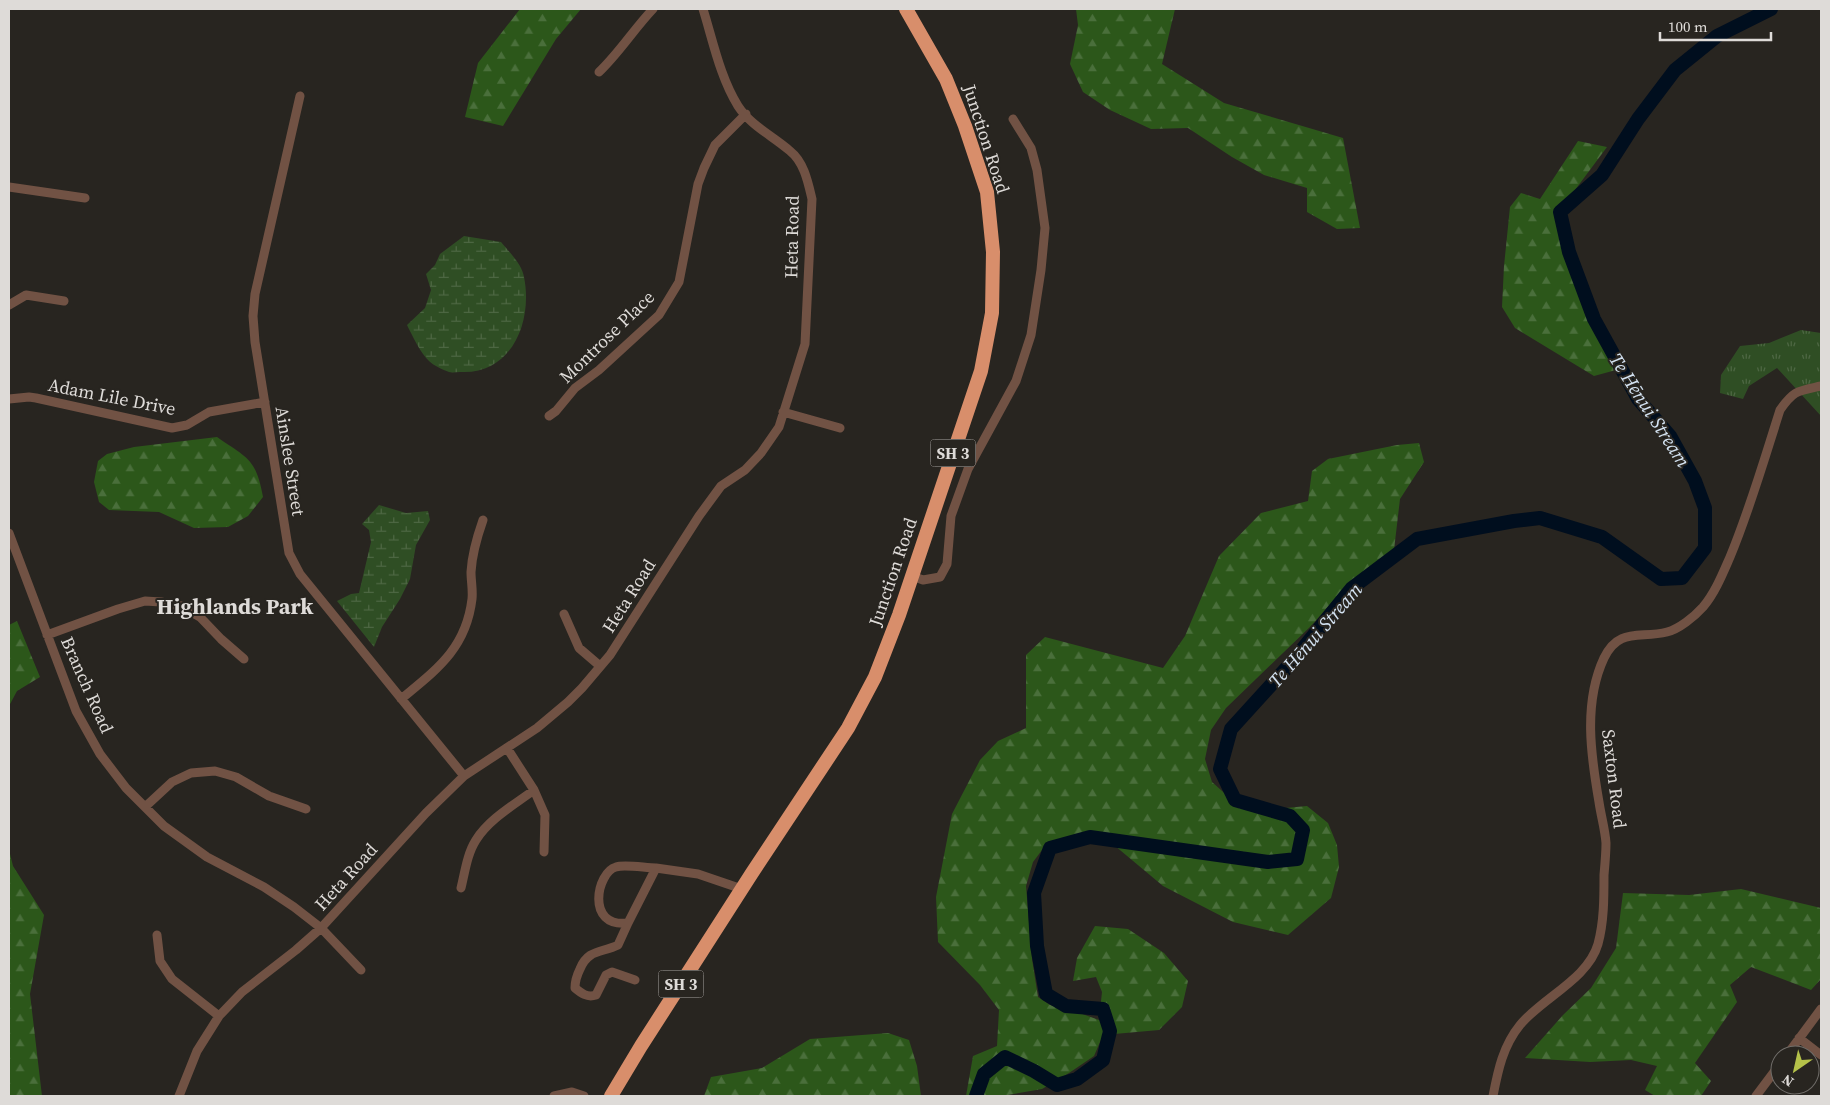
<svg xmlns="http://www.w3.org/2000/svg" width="1830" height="1105" viewBox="0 0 1830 1105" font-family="'Source Serif 4',serif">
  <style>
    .grass { fill: url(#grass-tufts) }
    .forest { fill: url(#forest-firs) }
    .wetland { fill: url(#wetland-marsh) }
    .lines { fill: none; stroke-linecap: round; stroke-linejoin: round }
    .river { stroke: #000e1e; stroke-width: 14 }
    .minor { stroke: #715244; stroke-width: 9 }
    .highway { stroke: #d88e6b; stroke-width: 14 }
    .labels { text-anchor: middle; stroke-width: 4; stroke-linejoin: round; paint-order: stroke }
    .shield { fill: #282520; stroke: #a7a4a1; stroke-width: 1 }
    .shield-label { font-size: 16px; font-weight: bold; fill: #dedbd8 }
    .street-label { font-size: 18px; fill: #dedbd8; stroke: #282520 }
    .water-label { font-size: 19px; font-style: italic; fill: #d4e3f2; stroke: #282520 }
    .district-label { font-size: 22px; font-weight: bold; fill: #dedbd8; stroke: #282520 }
  </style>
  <defs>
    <pattern id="grass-tufts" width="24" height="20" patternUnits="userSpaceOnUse" patternTransform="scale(1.25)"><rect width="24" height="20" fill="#2f4e24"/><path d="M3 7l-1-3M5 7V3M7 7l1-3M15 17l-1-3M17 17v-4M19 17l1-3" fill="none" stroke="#4d6743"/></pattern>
    <pattern id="forest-firs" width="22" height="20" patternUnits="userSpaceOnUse" patternTransform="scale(1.25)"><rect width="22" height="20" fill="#2c571a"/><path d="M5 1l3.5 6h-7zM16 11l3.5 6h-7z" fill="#4a6f3b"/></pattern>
    <pattern id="wetland-marsh" width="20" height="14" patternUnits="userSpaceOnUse" patternTransform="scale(1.25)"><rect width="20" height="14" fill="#2f4e24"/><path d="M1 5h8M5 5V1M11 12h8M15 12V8" fill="none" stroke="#4d6743"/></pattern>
  </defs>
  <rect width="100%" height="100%" fill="#282520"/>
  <path class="grass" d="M1801,330L1821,333V416L1777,368L1749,386L1743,399L1720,393L1721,375L1740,346L1769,343Z"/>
  <path class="forest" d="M520,9H581L556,39L503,126L465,117L478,63Z
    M1076,9H1175L1162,64L1224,103L1343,138L1360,228L1337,229L1307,212V188L1264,175L1232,157L1188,128L1151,129L1110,110L1083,92L1070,64L1078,25Z
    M1578,141L1607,147L1572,194L1563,231L1562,246L1616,370L1594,376L1515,328L1502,307L1504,266L1510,207L1521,193L1540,199Z
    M217,437C247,458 256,458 263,497L248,516L228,527L194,528L159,512L109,510L99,502L94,482L98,461L107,454L134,447Z
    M1419,443L1424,462L1400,499L1394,550L1345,587L1311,626L1226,708L1211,730L1205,759L1212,782L1231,799L1264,810L1307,806L1328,823L1337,845L1339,867L1331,898L1288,935L1233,922L1163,886L1108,840L1075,837L1048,842L1033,862L1026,886L1032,959L1038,997L1050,1005L1074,1011L1099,1020L1102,992L1096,977L1073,981L1077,958L1095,926L1128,929L1164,953L1188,981L1182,1007L1159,1030L1103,1035L1094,1056L1069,1073L1042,1089L1002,1096H966L973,1056L997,1046L999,1010L980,985L938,942L936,897L952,814L980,760L998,741L1026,728V655L1045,637L1163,668L1185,636L1219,556L1261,513L1308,501L1312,471L1328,459L1397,445Z
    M17,621L40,677L17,691L9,706V625Z
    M9,850L13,866L44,915L30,994L42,1096H9Z
    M1741,889L1821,908V979L1811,990L1751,967L1730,985L1737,1002L1695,1063L1711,1081L1701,1096H1655L1645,1090L1657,1066L1631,1060L1590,1062L1525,1058L1563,1015L1591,988L1616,948L1623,893L1689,895Z
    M888,1033L909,1040L917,1066L921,1096H704L711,1077L762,1068L810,1039Z"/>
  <path class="wetland" d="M464,236L501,242C509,252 522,264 524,277C533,321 512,375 460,372C456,372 452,373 449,372C443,370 433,365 429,361C421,354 412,335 407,325L425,308L431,290L426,274L435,265L440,254Z
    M379,505L406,513L428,511L430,520L416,545L410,579L400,599L382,627L374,647L337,601L351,594L359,593L371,542L369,530L362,524Z"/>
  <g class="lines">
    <path class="river" d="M976,1096L984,1074L1005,1057L1034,1071L1057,1085L1077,1079L1103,1060L1110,1031L1103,1009L1066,1006L1046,994L1037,946L1034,893L1050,848L1090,837L1268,862L1297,859L1303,830L1290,816L1235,800L1220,769L1231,729L1292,662L1352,588L1417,539L1514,521L1540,518L1602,537L1661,579L1682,578L1705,548V508L1695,481L1670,436L1638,399L1594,319L1569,252L1560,212L1602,175L1638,119L1675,70L1717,36L1771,9"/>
    <path class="minor" d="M599,72C619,53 634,29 653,9
      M300,96L255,294L253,316L255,342L289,553L300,574L464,776
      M9,187L85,198
      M9,305L26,295L64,301
      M9,399L29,397L36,398L172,428L187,425L209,412L265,402
      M783,412L840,428
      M549,416L556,411L575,388L599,370L659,315L679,282L698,184L704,168L715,145L746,114
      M9,533L76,711L100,754L126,788L164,826L207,857L264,887L294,907L321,928L361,970
      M912,576L923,580L940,577L947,564L951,516L968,469L1016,381L1031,335L1041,270L1045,228L1037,170L1031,148L1013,119
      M564,614L579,648L600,666
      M47,635L118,609L145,601L161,602L181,606L200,617L221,639L244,659
      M401,699C436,670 466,649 472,599C473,590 471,581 471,572C472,554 477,537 483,520
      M507,748L534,790L545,815L544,852
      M145,807L172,782L191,773L215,771L236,777L269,796L306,809
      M461,888C465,872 467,854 476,840C489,819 514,805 534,790
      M628,923C585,928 597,872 616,867C624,864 646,868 656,868
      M157,935L160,961L172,979L219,1016
      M635,980L612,972L606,975L596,995C587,998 581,993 575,988C575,981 577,975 580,969C588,949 602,953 618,945L628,923L656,868L698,874L742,889
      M1799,1038L1821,1055
      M1787,1055L1821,1009
      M179,1096L197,1051L219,1016L242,992L296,950L321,928L426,813L464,776L537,728L568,702L582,688L610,655L699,516L721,486L745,470L761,453L779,427L805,344L812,199C808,182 804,162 790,151C773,136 751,126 738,106C720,77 713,41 703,9
      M554,1096L572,1092L584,1096
      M1493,1096C1498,1070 1503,1046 1520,1025C1542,998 1588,979 1598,944C1604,922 1604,898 1604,875C1605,864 1606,853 1606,843C1605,829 1601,816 1599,802C1591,756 1583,703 1604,658C1619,627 1640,639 1667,632C1679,629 1694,617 1703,607C1715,593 1723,573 1730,557C1750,509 1764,460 1780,410C1794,390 1798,391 1821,386
      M1756,1096L1780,1064"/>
    <path class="highway" d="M611,1096L641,1046L752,873L848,728L875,677L899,615L981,371L992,313L993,252L987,192L965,126L946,79L906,9"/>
  </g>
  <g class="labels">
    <g class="shield">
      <rect x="930.5" y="439.5" width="45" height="27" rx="4"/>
      <rect x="658.5" y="970.5" width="45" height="27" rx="4"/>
    </g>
    <g class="shield-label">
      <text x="953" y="459">SH 3</text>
      <text x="681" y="990">SH 3</text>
    </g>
    <g class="street-label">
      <text transform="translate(986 139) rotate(72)" y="6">Junction Road</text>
      <text transform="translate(792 237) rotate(-89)" y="6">Heta Road</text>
      <text transform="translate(607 337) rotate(-44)" y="6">Montrose Place</text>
      <text transform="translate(112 397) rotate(11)" y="6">Adam Lile Drive</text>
      <text transform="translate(290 461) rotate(81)" y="6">Ainslee Street</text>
      <text transform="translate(893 572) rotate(-71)" y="6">Junction Road</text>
      <text transform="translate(629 596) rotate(-58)" y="6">Heta Road</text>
      <text transform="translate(87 685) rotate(66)" y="6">Branch Road</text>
      <text transform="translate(1614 779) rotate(83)" y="6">Saxton Road</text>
      <text transform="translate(346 877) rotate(-48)" y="6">Heta Road</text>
    </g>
    <g class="water-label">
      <text transform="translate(1650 410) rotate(57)" y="7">Te Hēnui Stream</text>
      <text transform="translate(1315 635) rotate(-49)" y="7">Te Hēnui Stream</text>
    </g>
    <g class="district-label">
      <text x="235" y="614">Highlands Park</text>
    </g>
  </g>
  <rect width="1830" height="1105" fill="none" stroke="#dedbd8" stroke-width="20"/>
  <g transform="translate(1795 1070) rotate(214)"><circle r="24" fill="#282520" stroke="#716e6a"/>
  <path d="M0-4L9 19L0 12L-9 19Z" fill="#b5c249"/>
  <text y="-8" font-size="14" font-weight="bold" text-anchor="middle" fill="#dedbd8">N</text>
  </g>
  <path d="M1660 32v8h111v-8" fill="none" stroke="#dedbd8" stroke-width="2.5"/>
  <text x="1668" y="32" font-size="15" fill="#dedbd8" stroke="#282520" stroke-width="4" paint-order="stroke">100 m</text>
</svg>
